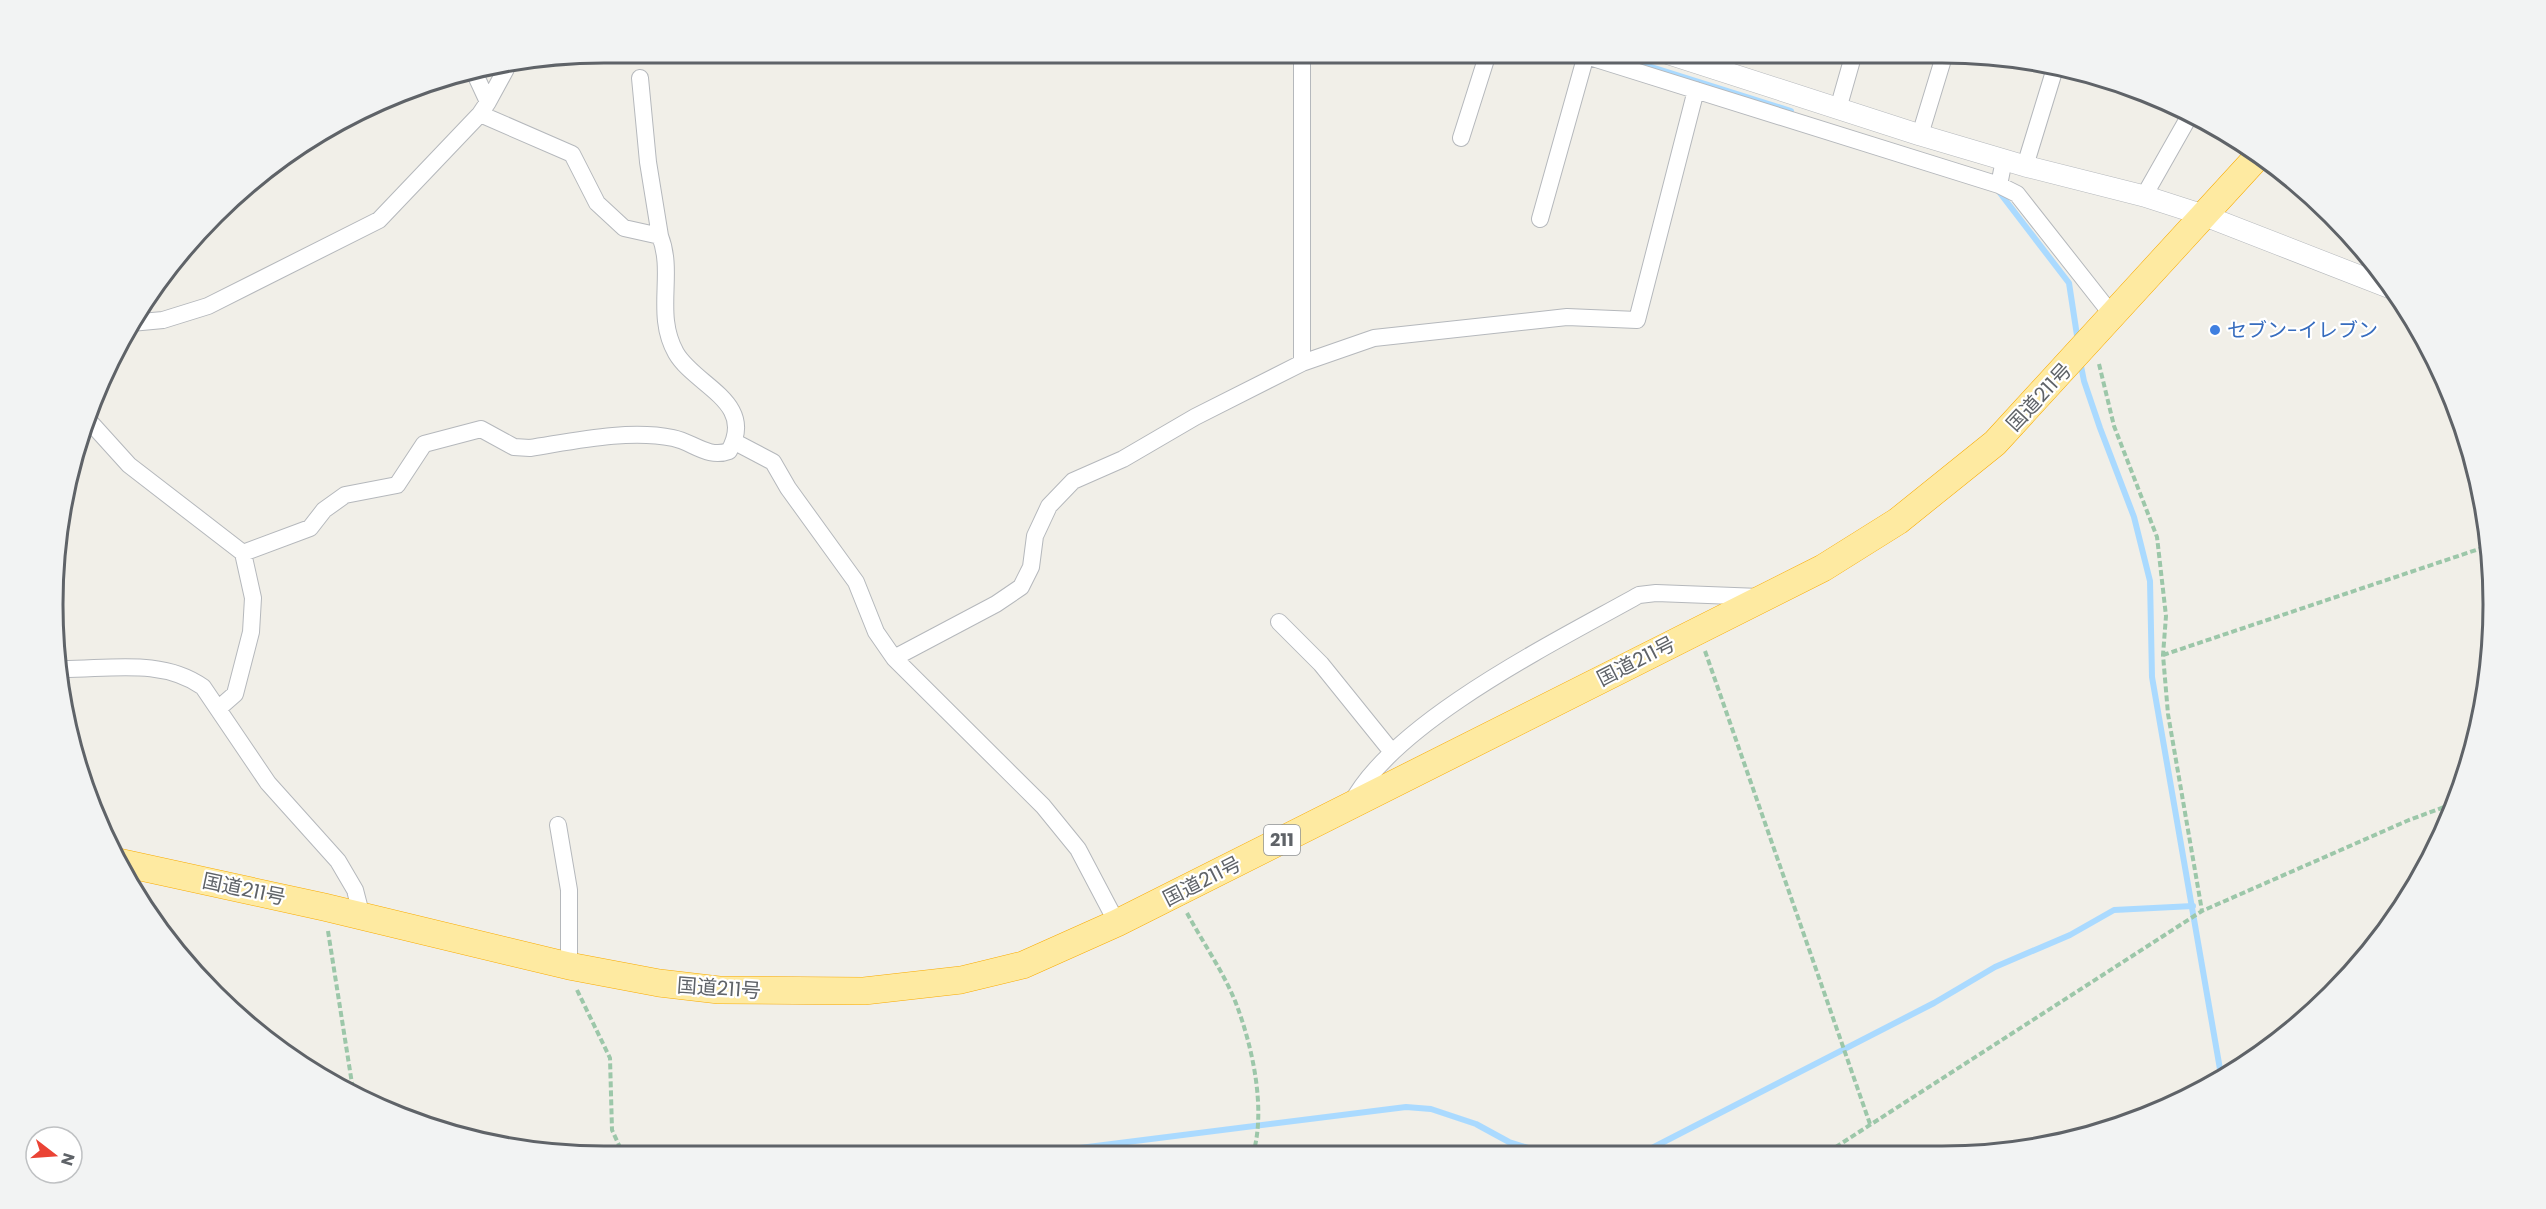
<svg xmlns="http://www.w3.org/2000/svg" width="2546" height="1209" viewBox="0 0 2546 1209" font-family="Poppins,'Noto Sans JP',sans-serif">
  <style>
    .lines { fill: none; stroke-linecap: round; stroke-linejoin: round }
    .stream { stroke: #aadaff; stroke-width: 6 }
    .minor-casing { stroke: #b5b8bc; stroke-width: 18 }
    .tertiary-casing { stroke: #b5b8bc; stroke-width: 22 }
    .trunk-casing { stroke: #f9ab00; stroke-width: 28 }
    .path { stroke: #9cc7a9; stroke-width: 4; stroke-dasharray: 6 3; stroke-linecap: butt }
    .minor { stroke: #fff; stroke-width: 16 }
    .tertiary { stroke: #fff; stroke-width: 21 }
    .trunk { stroke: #feeaa1; stroke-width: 27 }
    .shop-dot { fill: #3f7fe0; stroke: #fff; stroke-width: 2 }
    .labels { text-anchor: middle; stroke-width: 4.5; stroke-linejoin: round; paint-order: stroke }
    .shield { fill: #fff; stroke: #8f9295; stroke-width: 1.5 }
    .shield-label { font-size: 18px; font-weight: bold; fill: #5f6368 }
    .shop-label { font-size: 20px; fill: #366cbe; stroke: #fff; text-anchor: start }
    .street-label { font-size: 20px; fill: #5f6368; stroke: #fff }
    .rim { fill: none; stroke: #5f6368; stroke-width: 3 }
  </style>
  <rect width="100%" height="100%" fill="#f1efe8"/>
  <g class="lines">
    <path class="stream" d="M1607,53L1791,111
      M2000,193L2069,283L2078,342
      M2080,361L2084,381L2100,428L2134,517L2150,581L2152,677L2221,1075
      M1005,1153L1012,1155L1048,1152L1406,1107L1431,1109L1476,1124L1509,1142L1544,1153
      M1632,1153L1650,1149L1934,1003L1995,967L2070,935L2114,910L2193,906"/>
    <defs>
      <path id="minor" d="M1302,53V363
        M1577,53L1999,185L2004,160
        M640,78L648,162L660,236
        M488,102L506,69
        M1838,109L1854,53
        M1920,135L1945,53
        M1461,138L1488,53
        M2025,166L2056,65
        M1999,185L2017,194L2113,316
        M2144,196L2190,115
        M1540,219L1586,55
        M131,323L163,320L208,306L379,220L480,114
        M91,423L129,465L243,553L253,598L251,632L235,694L219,708
        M735,442L773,462L788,488L856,582L876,632L894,658L1043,806L1078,849L1117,923
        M243,553L310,528L324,510L345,495L397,485L424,444L481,429L514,447L530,448C575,441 628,429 673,438C693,442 708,459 729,451C757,402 695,386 676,353C654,314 675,274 660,236L624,228L597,203L572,154L480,114L488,102L475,74
        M1279,622L1321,664L1392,752
        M894,658L996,604L1021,587L1031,567L1035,536L1049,506L1073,481L1123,459L1195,417L1302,363L1374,338L1567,317L1637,320L1696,90
        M58,669C106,670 161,657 203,687L268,783L338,861L355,890L362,917
        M1351,804C1394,721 1557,641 1639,595L1656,593L1760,597
        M558,825L569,890V966"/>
      <path id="tertiary" d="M1666,53L1920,135L2025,166L2144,196L2203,215L2393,289"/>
      <path id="trunk" d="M118,862L324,907L569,966L659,983L719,990L864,991L961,980L1023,965L1117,923L1823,568L1898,521L1995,443L2259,155"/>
    </defs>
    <use href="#minor" class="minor-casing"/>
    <use href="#tertiary" class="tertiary-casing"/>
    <use href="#trunk" class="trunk-casing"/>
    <path class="path" d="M2099,364L2114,426L2157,537L2166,616L2163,655L2168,714L2202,911
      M1705,651L1870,1124
      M2163,655L2488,546
      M1187,913C1203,943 1225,974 1237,1006C1253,1049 1266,1110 1253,1154
      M328,931L353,1090
      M577,990L610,1058L612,1130L624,1156
      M1828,1152L2202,911L2409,820L2455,803"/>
    <use href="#minor" class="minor"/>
    <use href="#tertiary" class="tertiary"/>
    <use href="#trunk" class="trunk"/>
  </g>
  <circle class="shop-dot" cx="2215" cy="330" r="6"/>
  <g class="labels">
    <rect class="shield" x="1264" y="825" width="36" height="30" rx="4.5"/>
    <g class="shield-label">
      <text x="1282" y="846">211</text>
    </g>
    <g class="shop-label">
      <text x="2227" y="337">セブン-イレブン</text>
    </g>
    <g class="street-label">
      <text transform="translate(2039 397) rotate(-47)" y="7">国道211号</text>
      <text transform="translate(1636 661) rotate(-27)" y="7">国道211号</text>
      <text transform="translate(1202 881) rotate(-27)" y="7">国道211号</text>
      <text transform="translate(244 889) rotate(12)" y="7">国道211号</text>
      <text transform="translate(719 988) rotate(4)" y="7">国道211号</text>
    </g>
  </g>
  <path d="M0 0H2546V1209H0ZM604 63H1942A541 541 0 0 1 2483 604V605A541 541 0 0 1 1942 1146H604A541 541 0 0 1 63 605V604A541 541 0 0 1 604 63Z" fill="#f2f3f3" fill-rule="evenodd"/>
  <path class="rim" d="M604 63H1942A541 541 0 0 1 2483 604V605A541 541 0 0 1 1942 1146H604A541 541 0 0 1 63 605V604A541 541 0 0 1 604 63Z"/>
  <g transform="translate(54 1155) rotate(107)"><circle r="28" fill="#ffffff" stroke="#bfc1c3" stroke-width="1.5"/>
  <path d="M0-4.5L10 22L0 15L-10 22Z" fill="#ea4335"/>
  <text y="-9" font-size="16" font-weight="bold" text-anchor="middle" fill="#5f6368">N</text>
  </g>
</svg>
